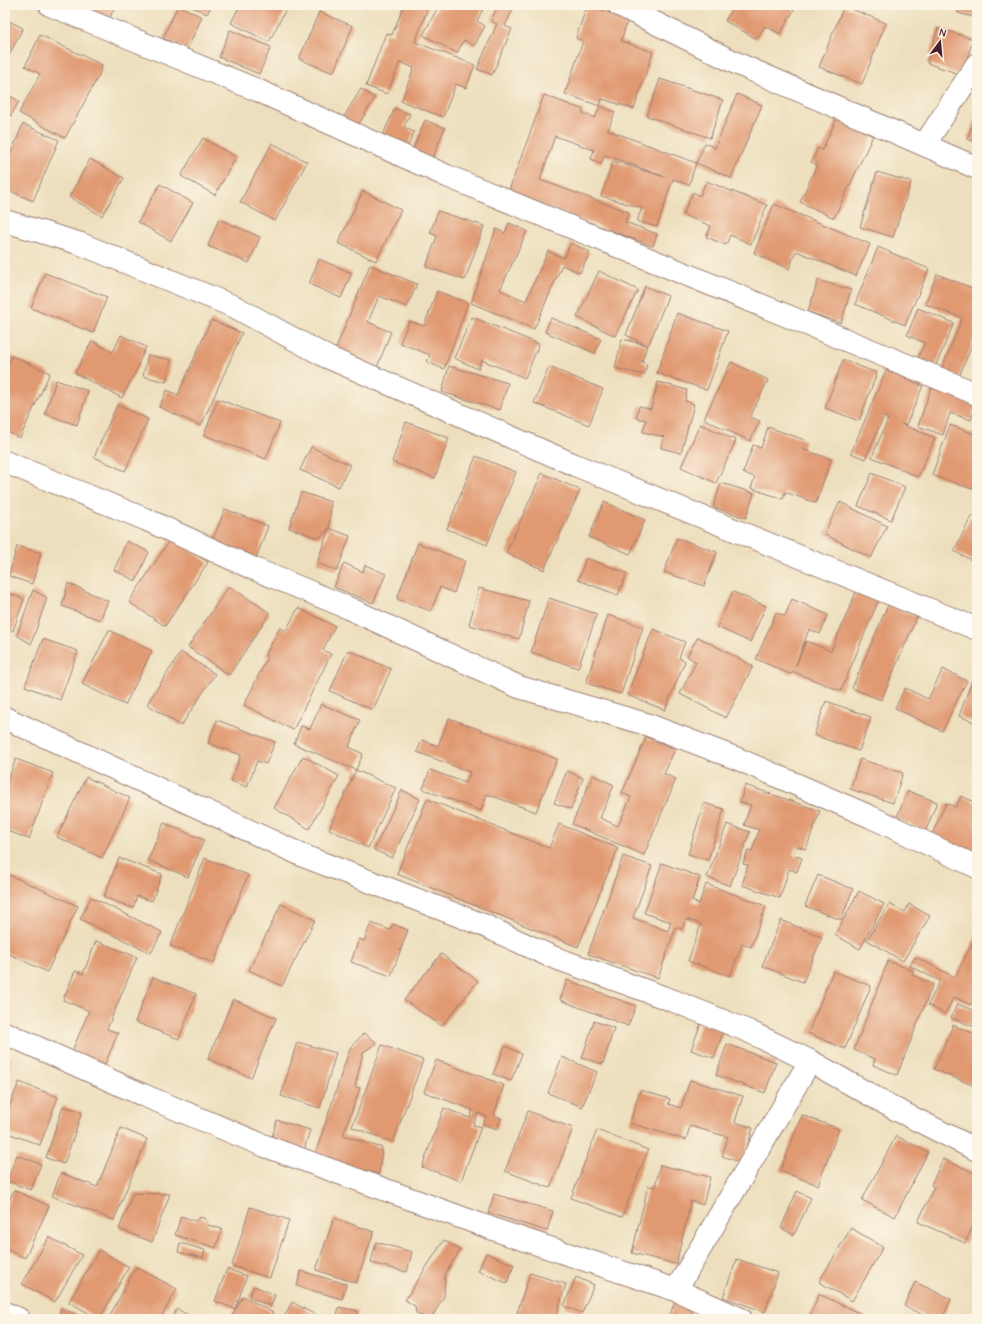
<svg xmlns="http://www.w3.org/2000/svg" width="982" height="1324" viewBox="0 0 982 1324" font-family="'Comic Neue',sans-serif">
  <style>
    .building { fill: #e09971 }
    .lines { fill: none; stroke-linecap: round; stroke-linejoin: round }
    .street-casing { stroke: #9c7f74; stroke-width: 24 }
    .street { stroke: #fff; stroke-width: 22 }
  </style>
  <rect width="100%" height="100%" fill="#fcf5e5"/>
  <filter id="ink" filterUnits="userSpaceOnUse"><feTurbulence type="fractalNoise" baseFrequency=".025" numOctaves="2"/><feDisplacementMap in="SourceGraphic" scale="8" xChannelSelector="R" yChannelSelector="G"/><feConvolveMatrix kernelMatrix="1 2 1 2 8 2 1 2 1" color-interpolation-filters="sRGB"/></filter>
  <filter id="wash" filterUnits="userSpaceOnUse"><feTurbulence type="fractalNoise" baseFrequency=".012" numOctaves="4" result="noise"/><feDisplacementMap in="SourceGraphic" scale="16" xChannelSelector="R" yChannelSelector="G"/><feGaussianBlur stdDeviation="0.9" result="paint"/><feColorMatrix in="noise" values="0 0 0 0 0 0 0 0 0 0 0 0 0 0 0 0 0 1.4 0 .05"/><feComposite in="paint" operator="in"/></filter>
  <g filter="url(#wash)">
    <rect width="100%" height="100%" fill="#eddfbd"/>
    <g id="blocks">
      <path class="building" d="M80,5H116L109,19L79,8Z
        M178,5L202,17L187,50L163,38Z
        M189,5H212L207,14Z
        M240,5H288L269,42L231,23Z
        M404,5H429L415,42L475,65L466,88L456,84L443,117L401,101L414,68L400,62L387,94L366,86L386,33L392,35Z
        M439,5H485L477,21L485,26L474,46L464,40L457,53L423,35Z
        M498,5H515L505,26L512,29L492,75L477,69L497,24L491,21Z
        M587,5L628,19L621,41L653,52L634,109L602,99L600,106L565,94L583,41L576,38Z
        M734,5H797L780,34L765,26L757,39L725,21Z
        M960,5H977V18L958,13Z
        M844,6L886,23L862,84L819,67Z
        M319,12L353,26L333,73L299,59Z
        M5,19L23,28L5,63Z
        M938,28L973,39L962,75L927,63Z
        M230,30L271,47L259,74L219,57Z
        M40,35L102,65L99,75L65,138L19,113L40,74L25,66Z
        M660,79L723,100L710,138L647,116Z
        M361,89L375,98L355,130L341,121Z
        M5,93L19,101L11,116L5,112Z
        M737,94L762,105L731,178L696,163L705,143L715,148Z
        M544,95L584,110L582,113L595,118L600,106L615,112L608,130L696,163L689,185L673,179L657,227L637,221L642,208L601,196L613,161L665,177L605,155L601,164L591,159L594,150L555,136L540,180L629,212L625,222L657,234L653,246L508,193Z
        M395,108L410,114L404,127L414,132L406,151L380,141Z
        M977,113V143L967,139Z
        M837,118L873,136L834,218L800,202L817,165L811,162L818,148L822,150Z
        M425,120L445,128L430,164L410,156Z
        M23,124L59,140L33,201L5,189V167Z
        M203,138L236,157L215,195L181,176Z
        M272,143L307,162L275,221L240,202Z
        M90,159L124,178L102,216L69,197Z
        M877,172L911,182L893,237L860,227Z
        M706,181L767,205L751,244L730,235L726,245L706,237L711,226L683,215L693,192L700,196Z
        M160,184L193,203L171,241L138,222Z
        M363,191L401,210L376,261L338,243Z
        M774,204L870,244L856,276L796,251L789,269L754,253Z
        M438,211L484,226L465,280L426,267L437,236L430,233Z
        M219,219L260,237L249,263L208,246Z
        M509,223L527,231L500,290L526,301L548,251L564,258L571,243L590,252L580,273L562,265L534,329L471,303L496,229L505,233Z
        M878,247L929,269L905,325L855,304Z
        M319,259L352,273L341,298L309,284Z
        M370,265L417,284L407,307L379,296L368,322L391,332L376,370L334,353Z
        M599,271L638,290L615,336L577,317Z
        M45,273L107,297L93,333L31,308Z
        M937,274L977,290V338L975,337L959,377L941,371L962,318L925,304Z
        M818,280L851,290L841,323L808,312Z
        M645,286L668,296L649,344L647,345L626,335Z
        M437,291L468,303L444,369L427,362L430,355L400,343L409,321L424,326Z
        M918,308L954,323L936,365L918,357L925,343L907,335Z
        M677,313L728,331L707,390L657,373Z
        M472,317L539,344L525,378L482,360L478,369L454,358Z
        M551,318L601,339L595,353L545,332Z
        M211,320L242,333L201,426L159,407L167,390L178,395Z
        M121,335L146,347L138,365H139L122,398L75,373L92,341L113,352Z
        M622,339L647,345L642,362L647,364L644,375L615,368Z
        M148,355L171,360L166,382L143,376Z
        M12,356L50,373L20,438L5,431V371Z
        M843,360L877,373L859,421L825,408Z
        M731,362L768,380L750,417L760,421L750,441L704,419Z
        M449,366L508,383L500,410L442,392Z
        M549,367L603,389L589,425L534,403Z
        M886,370L923,386L906,425L901,424L935,438L918,477L872,457L888,419L884,416L865,459L851,453Z
        M56,380L88,391L77,425L45,414Z
        M658,382L687,390L685,401L694,404L681,453L661,448L664,437L643,432L646,420L636,418L639,406L651,409Z
        M931,388L977,403L971,420L950,413L943,435L918,426Z
        M218,399L280,423L266,459L204,435Z
        M117,405L148,419L125,471L94,457Z
        M406,422L449,438L435,478L392,462Z
        M700,424L736,440L716,483L681,467Z
        M950,425L977,435V476L972,489L932,475Z
        M768,427L805,440L802,449L831,459L816,503L785,492L783,499L751,488L755,477L743,473L753,445L761,448Z
        M311,447L350,465L339,487L300,470Z
        M476,456L516,472L487,545L447,529Z
        M542,473L580,490L544,570L506,553Z
        M872,473L905,487L891,520L858,506Z
        M721,483L754,493L746,518L713,507Z
        M301,492L331,502L329,528L350,536L337,571L317,563L329,528L319,538L289,528Z
        M604,502L645,520L630,554L589,537Z
        M840,502L887,526L871,558L824,534Z
        M225,509L268,526L255,561L211,544Z
        M972,515L977,518V563L954,551Z
        M171,538L208,562L165,626L129,602Z
        M677,538L717,552L704,586L664,572Z
        M127,541L149,552L136,581L114,570Z
        M418,543L465,561L454,593L440,587L431,611L397,599Z
        M17,546L41,553L32,584L9,576Z
        M586,558L627,573L618,595L578,580Z
        M344,563L363,572L365,565L386,574L373,603L334,587Z
        M68,583L108,601L100,620L62,606Z
        M229,586L270,613L229,675L188,647Z
        M479,588L529,601L519,639L469,625Z
        M33,590L47,598L31,644L17,635Z
        M857,590L879,599L841,691L794,672L790,674L756,659L776,613L785,616L792,599L828,615L820,634L809,629L796,665L806,641L831,651Z
        M5,592L24,599L13,631L5,628Z
        M733,592L766,606L750,642L717,627Z
        M549,598L597,614L578,668L531,652Z
        M888,605L917,617L881,700L852,688Z
        M298,608L335,626L323,650L331,654L293,730L244,705L268,656H265L280,627L286,631Z
        M608,615L643,627L621,694L586,683Z
        M653,629L685,642L679,658L685,661L665,710L627,695Z
        M109,630L152,651L125,705L82,684Z
        M698,637L753,666L726,718L680,694L696,662L687,656Z
        M43,639L78,651L60,700L25,686Z
        M348,650L391,669L373,710L330,691Z
        M181,652L215,674L181,726L147,704Z
        M943,669L967,681L942,731L895,708L905,688L928,699Z
        M973,678L977,679V723L959,716Z
        M826,701L871,717L859,751L814,735Z
        M321,704L360,720L349,747L363,754L356,770L294,744L301,726L310,729Z
        M449,718L557,759L536,812L487,794L481,811L423,789L430,770L466,783L470,772L417,752L422,740L438,746Z
        M217,720L275,742L266,764L257,761L247,787L231,781L241,755L208,743Z
        M646,737L675,749L664,774L676,779L644,855L572,824L593,775L614,785L600,818L618,826L631,797L622,793Z
        M303,756L339,776L309,829L274,808Z
        M16,759L53,773L29,839L5,830V787Z
        M860,759L903,773L893,803L850,789Z
        M356,770L396,788L368,848L329,829Z
        M567,771L583,778L571,809L554,803Z
        M86,777L130,798L102,858L57,837Z
        M745,785L820,811L806,849L796,846L793,855L802,858L797,872L789,869L780,898L742,885L748,865L743,864L748,850L752,851L759,830L744,825L751,805L740,802Z
        M402,790L420,799L392,858L374,850Z
        M908,791L937,802L926,830L896,819Z
        M961,796L977,803V855L932,834L946,803L956,807Z
        M427,799L549,848L559,824L618,848L578,947L397,874Z
        M704,803L724,809L708,860L688,854Z
        M164,823L204,840L188,877L148,860Z
        M727,824L750,832L730,886L707,877Z
        M623,856L652,866L633,918L668,931L671,922L644,913L662,863L700,877L692,901L699,904L706,884L766,906L751,947L742,944L730,976L688,961L701,924L686,919L682,929L676,927L658,978L588,954Z
        M119,858L162,874L152,901L137,896L133,908L104,897Z
        M205,858L248,875L214,963L170,946Z
        M5,873L78,906L47,972L5,952Z
        M818,875L853,889L841,920L805,906Z
        M859,891L884,904L860,949L835,935Z
        M91,897L162,932L151,953L80,919Z
        M281,904L315,920L282,986L249,970Z
        M889,904L905,912L909,904L930,916L903,961L867,940Z
        M781,920L822,937L803,982L762,966Z
        M371,923L390,930L393,924L408,930L391,976L351,962L359,939L364,941Z
        M977,934V993L971,1005L954,997L945,1014L928,1005L940,981L910,966L915,957L955,977Z
        M96,941L137,957L107,1029L118,1033L103,1069L70,1056L89,1011L63,1000L75,971L83,974Z
        M441,954L478,981L442,1026L404,1000Z
        M888,961L914,971L912,975L933,984L897,1075L873,1065L875,1059L854,1050Z
        M833,971L871,986L845,1049L808,1033Z
        M153,977L196,994L179,1039L135,1022Z
        M567,980L636,1006L628,1026L560,1000Z
        M233,999L276,1018L251,1078L208,1059Z
        M957,1004L977,1011V1028L951,1018Z
        M594,1021L614,1028L603,1064L582,1058Z
        M701,1023L724,1030L714,1058L691,1050Z
        M953,1025L977,1035V1087L934,1069Z
        M364,1033L377,1043L363,1052L355,1087L360,1088L343,1135L382,1148L379,1174L314,1158L350,1048Z
        M297,1042L336,1053L320,1108L281,1096Z
        M727,1044L776,1062L765,1093L716,1075Z
        M382,1045L423,1060L393,1142L352,1127Z
        M505,1046L522,1054L511,1081L493,1074Z
        M562,1057L597,1072L582,1107L548,1093Z
        M436,1060L504,1085L494,1115L501,1118L497,1129L483,1124L486,1116L478,1113L473,1125L481,1127L461,1181L422,1167L444,1108L470,1118L473,1110L424,1092Z
        M5,1061L11,1063L5,1078Z
        M690,1080L743,1096L735,1122L753,1128L742,1163L722,1156L728,1137L690,1126L686,1140L630,1123L640,1090L670,1099L668,1104L681,1108Z
        M19,1082L58,1097L40,1145L5,1132V1118Z
        M63,1106L82,1112L64,1164L46,1158Z
        M528,1111L573,1128L550,1188L505,1171Z
        M802,1115L839,1129L818,1185L780,1171Z
        M277,1120L310,1130L304,1150L271,1140Z
        M121,1128L147,1139L114,1220L52,1196L61,1173L97,1187Z
        M597,1130L648,1150L622,1217L571,1198Z
        M896,1136L928,1152L895,1217L862,1200Z
        M17,1155L41,1164L31,1190L7,1181Z
        M943,1159L977,1174V1217L965,1243L918,1222L934,1187L931,1185Z
        M660,1165L710,1177L703,1205L691,1201L676,1264L632,1253L648,1186L655,1187Z
        M14,1190L49,1206L25,1258L5,1248V1210Z
        M797,1191L811,1198L794,1235L781,1228Z
        M133,1193L170,1194L152,1242L119,1229Z
        M494,1194L553,1211L547,1231L488,1213Z
        M250,1207L289,1220L270,1278L232,1266Z
        M181,1216L195,1221L200,1217L206,1219L208,1225L222,1229L216,1248L175,1235Z
        M334,1218L374,1232L356,1283L316,1270Z
        M851,1228L883,1247L852,1301L819,1282Z
        M49,1237L82,1255L55,1302L22,1284Z
        M444,1240L460,1250L445,1274L444,1296L431,1319H427L416,1313L415,1306L405,1300Z
        M376,1242L412,1252L407,1272L371,1263Z
        M180,1243L205,1250L203,1258L178,1252Z
        M99,1250L129,1267L99,1319L69,1302Z
        M486,1253L514,1265L507,1283L478,1271Z
        M737,1259L778,1273L765,1312L723,1297Z
        M136,1267L177,1289L160,1319H108Z
        M227,1269L247,1276L235,1309L215,1301Z
        M301,1271L346,1284L342,1299L297,1286Z
        M530,1273L566,1284L555,1319H515Z
        M576,1277L594,1285L582,1313L564,1306Z
        M915,1282L951,1299L942,1319H931L904,1306Z
        M254,1286L275,1295L271,1306L249,1297Z
        M819,1294L865,1316L864,1319H808Z
        M243,1296L273,1313L270,1319H230Z
        M676,1299L694,1307L689,1319H668Z
        M292,1302L323,1319H283Z
        M339,1307L358,1311L357,1319H336Z
        M61,1308L82,1317L81,1319H57Z
        M177,1309L195,1319H171Z"/>
    </g>
  </g>
  <g filter="url(#ink)">
    <use href="#blocks" fill-opacity="0" stroke="#9c7f74" stroke-width="1"/>
    <g class="lines">
      <defs>
        <path id="street" d="M50,5L257,90L447,176L977,394
          M619,5L736,63L977,168
          M925,144L977,64
          M5,221L81,244L235,307L327,357L575,465L977,629
          M5,462L145,519L252,568L344,606L519,687L646,724L738,759L871,817L977,867
          M5,718L306,857L483,925L550,956L674,1001L748,1031L810,1061L897,1110L977,1150
          M5,1033L143,1095L265,1146L504,1233L676,1290L741,1319
          M676,1290L810,1061
          M5,1313L19,1319"/>
      </defs>
      <use href="#street" class="street-casing"/>
      <use href="#street" class="street"/>
    </g>
  </g>
  <rect width="982" height="1324" fill="none" stroke="#fcf5e5" stroke-width="20"/>
  <g transform="translate(940 42) rotate(16)" stroke="#fcf5e5" stroke-width="3" paint-order="stroke">
  <path d="M0-3L7 15L0 10L-7 15Z" fill="#4a1f2b"/>
  <text y="-6" font-size="11" font-weight="bold" text-anchor="middle" fill="#4a1f2b">N</text>
  </g>
</svg>
